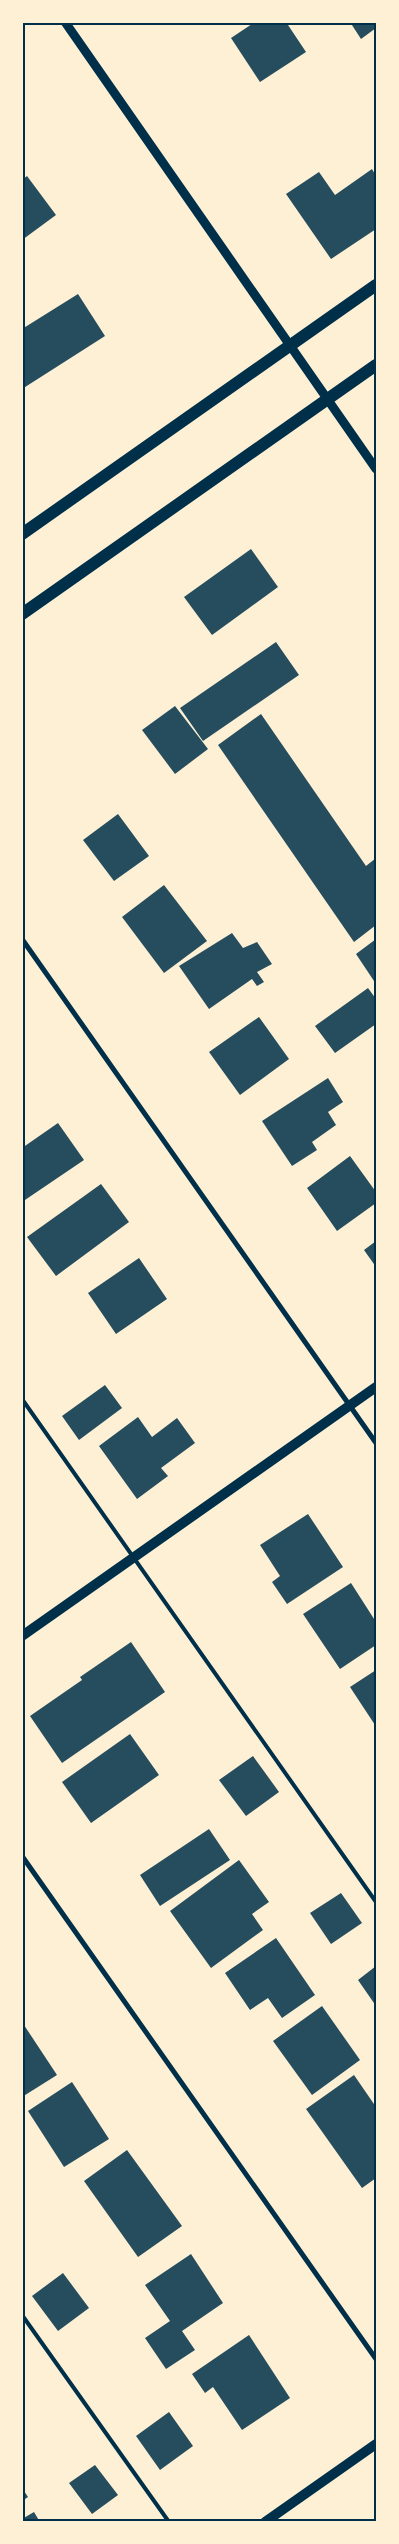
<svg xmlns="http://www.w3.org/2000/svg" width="399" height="2544" viewBox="0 0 399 2544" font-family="'Public Sans',sans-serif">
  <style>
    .building { fill: #264d5e }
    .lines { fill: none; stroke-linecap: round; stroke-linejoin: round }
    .service { stroke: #003049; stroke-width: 4 }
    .minor { stroke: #003049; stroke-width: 5 }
    .tertiary { stroke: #003049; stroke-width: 9 }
    .secondary { stroke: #003049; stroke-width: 10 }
    .primary { stroke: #003049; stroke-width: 12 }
    .neatline { fill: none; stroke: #003049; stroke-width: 2 }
  </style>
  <rect width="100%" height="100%" fill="#fdf0d5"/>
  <path class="building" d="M255,22H286L306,52L260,82L231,38Z
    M350,22H376V28L361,39Z
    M372,169L376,176V229L331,259L286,194L319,172L335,195Z
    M27,176L56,215L22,240V180Z
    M78,294L105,336L22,389V329Z
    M251,549L278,587L212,635L184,597Z
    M276,642L299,675L203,741L180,708Z
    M175,706L208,749L175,774L142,730Z
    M261,714L366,866L376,858V925L354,942L218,745Z
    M118,814L149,856L114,881L83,840Z
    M164,885L207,941L164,973L122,917Z
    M232,933L243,948L257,942L272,964L257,972L264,982L257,986L252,979L209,1009L179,966Z
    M376,939V984L356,954Z
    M368,988L376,999V1024L335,1053L315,1026Z
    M259,1017L289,1059L240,1095L209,1052Z
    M328,1078L343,1102L328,1112L336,1125L312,1142L317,1150L292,1166L262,1121Z
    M58,1123L84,1160L22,1202V1148Z
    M350,1156L376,1192V1203L337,1231L307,1188Z
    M101,1184L129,1222L56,1276L27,1237Z
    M376,1241V1267L364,1250Z
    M139,1258L167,1299L116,1334L88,1293Z
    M105,1385L122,1408L79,1440L62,1416Z
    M138,1417L152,1437L177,1418L195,1443L161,1468L168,1476L137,1499L99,1446Z
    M308,1514L343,1567L287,1604L272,1582L280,1576L260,1545Z
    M351,1583L376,1622V1645L340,1669L303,1614Z
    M131,1642L165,1692L62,1763L30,1716L82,1680L80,1677Z
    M376,1670V1724L375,1725L350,1687Z
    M130,1734L159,1775L91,1823L62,1782Z
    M253,1756L279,1792L246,1816L219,1780Z
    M209,1829L230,1860L160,1906L140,1875Z
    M239,1860L269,1902L252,1914L263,1930L211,1968L170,1911Z
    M341,1893L362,1923L331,1944L310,1913Z
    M276,1938L315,1995L282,2018L268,1998L250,2010L225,1973Z
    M376,1966V2006L358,1980Z
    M322,2006L360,2060L312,2095L273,2041Z
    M22,2022L57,2075L22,2097Z
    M354,2075L376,2107V2178L362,2188L306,2109Z
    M72,2082L109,2139L64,2167L28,2111Z
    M127,2150L182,2226L138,2257L84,2181Z
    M191,2254L223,2303L182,2331L195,2350L166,2369L145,2338L170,2321L145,2285Z
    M63,2273L89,2308L58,2331L32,2296Z
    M249,2335L290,2398L242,2430L213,2387L205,2393L192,2374Z
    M169,2412L193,2446L160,2470L136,2436Z
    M95,2465L118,2495L92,2514L69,2483Z
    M22,2488L28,2497L22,2501Z
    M34,2512L40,2522H22V2519Z"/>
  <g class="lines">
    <path class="service" d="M22,1399L376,1902
      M22,2315L169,2522"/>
    <path class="minor" d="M22,939L376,1443
      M22,1856L376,2359"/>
    <path class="tertiary" d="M65,22L376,469"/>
    <path class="secondary" d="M22,1636L376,1387
      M265,2522L376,2444"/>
    <path class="primary" d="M22,534L376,285
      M22,614L376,365"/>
  </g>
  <rect width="399" height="2544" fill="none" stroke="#fdf0d5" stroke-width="48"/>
  <rect x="24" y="24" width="351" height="2496" class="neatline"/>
</svg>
